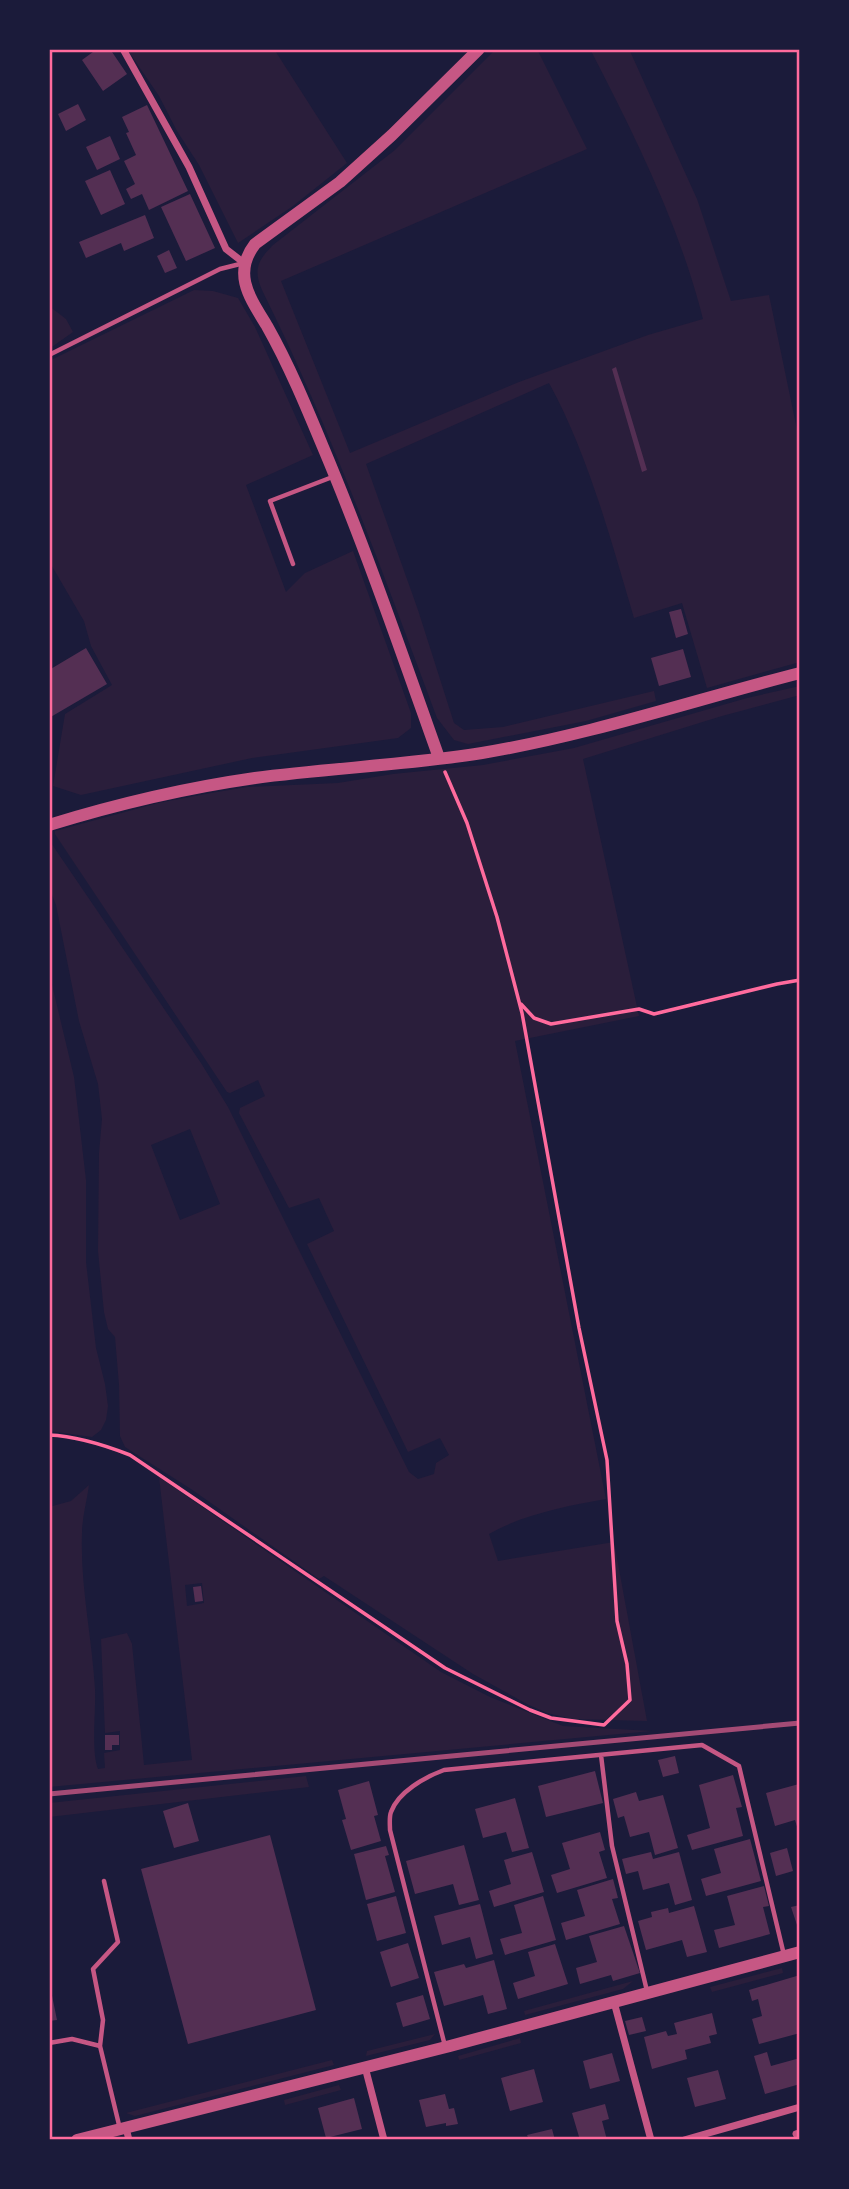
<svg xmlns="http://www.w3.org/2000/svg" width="849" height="2189" viewBox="0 0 849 2189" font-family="'Golos Text',sans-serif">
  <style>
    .green { fill: #2a1e3b; fill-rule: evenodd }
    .building { fill: #542f53 }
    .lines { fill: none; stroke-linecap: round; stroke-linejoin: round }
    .path { stroke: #ff6b9d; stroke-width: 3.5 }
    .service { stroke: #c65784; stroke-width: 4.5 }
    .minor { stroke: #c65784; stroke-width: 7 }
    .tertiary { stroke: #c65784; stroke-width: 12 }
    .rail { stroke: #a44b75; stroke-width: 5 }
    .neatline { fill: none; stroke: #ff6b9d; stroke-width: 2.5 }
  </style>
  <rect width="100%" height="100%" fill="#1b1b3a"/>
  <path class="green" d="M127,49H274L347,163L293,206L238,243L199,165L177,131L159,96Z
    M496,49H537L587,149L281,281L350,453L519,382L648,335L703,319C679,224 635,136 590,49H629L697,199L731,301L769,295L800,444V662L707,688L682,603L634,618C611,540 588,454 549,383L366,464L418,610L454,723L464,730L503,727L654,691L656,701L586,721L468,744L454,740L437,718C383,573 331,429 262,290C253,270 258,260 273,245L395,150Z
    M194,290L213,291L238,298L255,327L313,455L246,485L286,592L305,573L353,551L411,713V728L398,738L252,758L81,795L53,786L65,714L112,685L91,646L84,621L49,561V361Z
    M49,306L66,319L73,332L49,349Z
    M800,686V695L722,716L583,759L639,1016L515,1041L606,1499C567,1506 524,1514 489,1534L498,1561L614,1542L647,1721L573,1719L547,1713L527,1704L473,1674L324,1576L319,1579L191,1489L125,1447L120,1436L119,1385L115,1337L108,1329L104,1312L98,1251L99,1153L102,1119L98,1084L79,1021L56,905L49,887V840L201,1063L228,1107L409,1472L418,1479L434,1474L436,1463L449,1455L440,1438L408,1452L307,1244L334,1231L319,1198L289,1208L239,1113L240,1108L265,1096L258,1080L230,1093L227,1092L55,834V831L158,803L211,793L247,787L338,783L393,774L483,765L574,748L747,698ZM190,1129L220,1204L180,1220L151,1145Z
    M49,972L74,1077L86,1180V1262L96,1348L105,1384L108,1406L106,1420L101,1430L92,1437L49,1431Z
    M159,1477L441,1672L490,1697L563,1726L652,1731L49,1787V1507L71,1501L89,1485C87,1501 82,1517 82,1533C80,1586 92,1637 95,1689C96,1710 91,1752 98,1769L105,1768L104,1753L120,1750V1731L105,1733L101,1639L127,1633L132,1644L144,1765L192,1760ZM202,1583L204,1603L187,1606L185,1585Z
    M306,1776L309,1787L49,1817V1803Z
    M782,1968L783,1973L712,1992L710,1987Z
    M633,1981L623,1989L525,2015L524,2011Z
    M435,2034L430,2040L366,2056L367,2051Z
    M520,2038L521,2043L459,2060L458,2056Z
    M332,2060L334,2065L135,2116L126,2113Z
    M339,2085L341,2090L285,2105L284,2100Z"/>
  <path class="building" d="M97,49H110L127,74L103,91L82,60Z
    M78,104L86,120L66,131L58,114Z
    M147,105L188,191L149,210L142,194L131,199L126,189L135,184L124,161L136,155L126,133L129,132L122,117Z
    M110,136L120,159L97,170L86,147Z
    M110,170L125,204L101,215L85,181Z
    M190,194L215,248L186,261L161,207Z
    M145,215L154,238L124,251L121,243L86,258L79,242Z
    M169,250L177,268L165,273L157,256Z
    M616,367L647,470L642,472L612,369Z
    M681,609L688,634L676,638L669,612Z
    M86,648L107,684L49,718V670Z
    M683,649L691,677L659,686L651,658Z
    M201,1586L203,1601L195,1602L193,1587Z
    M105,1735H119V1745H112V1750H105Z
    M675,1756L679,1773L663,1777L658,1760Z
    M595,1771L603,1803L546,1817L538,1786Z
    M733,1775L742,1807L736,1808L743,1836L692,1850L687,1835L710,1828L699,1785Z
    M369,1781L378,1815L374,1816L381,1841L351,1850L342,1820L346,1819L338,1790Z
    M799,1784L800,1789L799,1833L795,1820L775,1826L766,1793Z
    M636,1792L639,1801L663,1795L678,1848L655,1855L649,1832L630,1837L624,1816L618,1818L613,1799Z
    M515,1798L529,1848L512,1852L506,1832L483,1838L475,1809Z
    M188,1803L199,1841L174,1848L163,1811Z
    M600,1832L605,1850L599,1852L607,1878L557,1893L551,1875L570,1869L562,1843Z
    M270,1835L316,2010L188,2044L141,1869Z
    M750,1839L761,1881L706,1896L701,1879L721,1873L714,1849Z
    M464,1845L479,1900L459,1905L453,1884L415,1894L406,1861Z
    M386,1846L389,1855L385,1856L395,1892L366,1900L354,1854Z
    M787,1848L793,1871L776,1876L770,1853Z
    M532,1852L544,1892L494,1907L489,1891L511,1884L504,1860Z
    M651,1852L653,1859L679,1852L692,1900L675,1905L669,1883L643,1890L638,1871L626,1874L622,1859Z
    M613,1879L618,1898L612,1899L620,1924L566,1940L561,1923L585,1916L577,1890Z
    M764,1886L769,1906L763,1907L770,1934L719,1948L714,1930L735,1925L727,1896Z
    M396,1896L406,1933L377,1941L367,1904Z
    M543,1896L556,1940L505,1955L500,1939L522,1933L514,1905Z
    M480,1904L493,1954L476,1959L470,1937L442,1945L434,1916Z
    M800,1905V1924L797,1925L791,1907Z
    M694,1906L707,1952L687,1957L682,1940L646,1950L638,1921L652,1917L651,1912L668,1908L669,1913Z
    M624,1926L640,1973L613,1981L611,1975L580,1984L576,1968L597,1962L589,1936Z
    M408,1943L419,1978L391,1987L380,1952Z
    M555,1944L568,1984L518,1999L513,1983L535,1976L528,1952Z
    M494,1960L507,2009L488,2014L483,1995L444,2006L434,1972L464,1964L466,1968Z
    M800,1975V2033L759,2044L752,2019L762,2016L758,1999L752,2001L749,1990Z
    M49,1981L57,2020L49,2021Z
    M423,1995L430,2019L403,2027L396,2003Z
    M712,2013L717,2034L709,2036L711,2043L685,2050L687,2059L652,2069L644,2037L666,2031L668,2036L677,2034L674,2023Z
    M642,2017L646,2031L629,2035L625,2021Z
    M767,2052L771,2066L800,2058V2084L765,2094L754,2056Z
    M612,2053L620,2081L590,2089L583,2061Z
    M534,2069L543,2102L510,2111L501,2078Z
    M718,2070L726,2099L695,2107L687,2078Z
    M445,2094L449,2109L454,2108L458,2124L446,2126V2123L426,2127L419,2100Z
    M354,2098L362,2129L326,2138L318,2108Z
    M605,2104L609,2119L602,2121L607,2140H580L572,2113Z
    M552,2129L555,2140H529L527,2135Z"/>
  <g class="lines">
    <path class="path" d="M521,1004L534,1018L551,1024L639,1009L654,1014L777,984L800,980
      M49,1435C74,1436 107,1446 130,1455L445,1668L530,1710L551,1718L604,1725L630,1700L627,1664L617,1621L607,1460L579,1328L522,1013L497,917L467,823L445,772"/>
    <path class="service" d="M49,355L220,269L244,263
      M293,564L270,501L335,476
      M601,1755L612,1846L647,1991
      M104,1881L118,1942L93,1969L103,2020L100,2046L120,2129
      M49,2043L72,2039L100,2046
      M445,2046L390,1830C390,1825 389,1817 391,1812C398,1792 425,1777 444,1770L702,1745L739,1766L784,1955"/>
    <path class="minor" d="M123,49L189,167L226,249L244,263
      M614,2002L651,2140
      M365,2067L384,2140
      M126,2128L129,2140
      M796,2134L800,2133
      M684,2140L800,2107"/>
    <path class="tertiary" d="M439,758C402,654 366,549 323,447C306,406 289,365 267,326C250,298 232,274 255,244L340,182L392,135L479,49
      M49,825C117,804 185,788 255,778C331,768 407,765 482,753C590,735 694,700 800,673
      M77,2140L450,2046L800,1952"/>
    <path class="rail" d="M49,1794L800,1723"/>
  </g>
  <rect width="849" height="2189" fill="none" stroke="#1b1b3a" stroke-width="102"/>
  <rect x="51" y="51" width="747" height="2087" class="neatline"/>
</svg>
